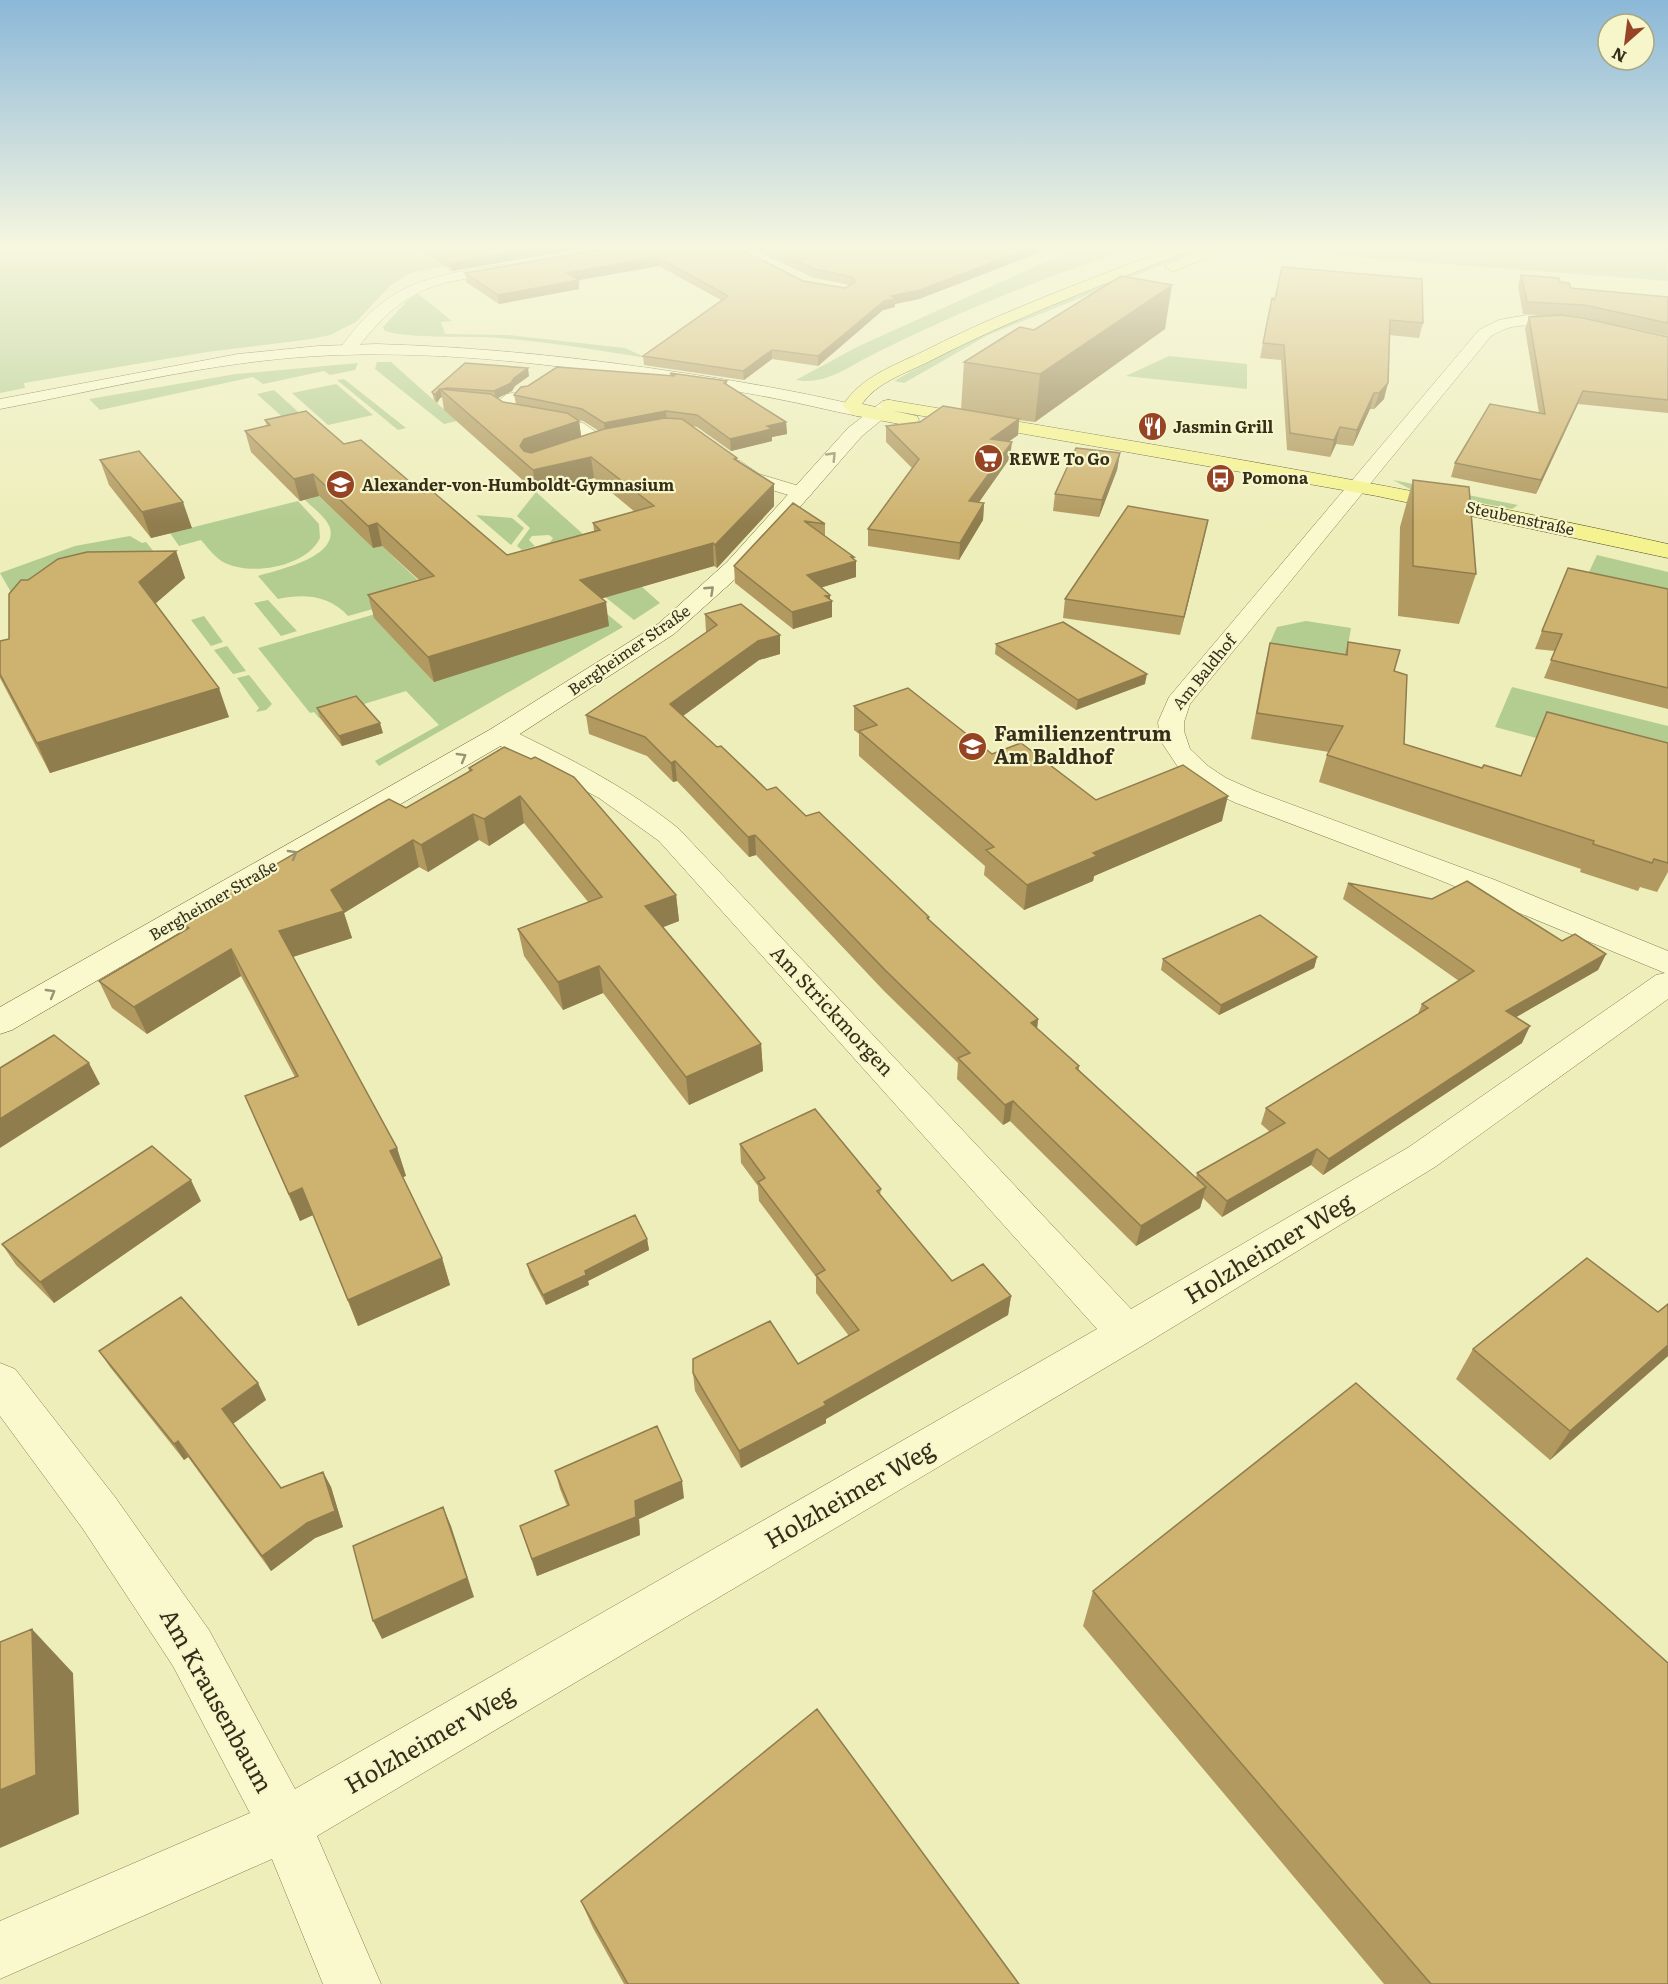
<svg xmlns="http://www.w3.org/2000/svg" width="1668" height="1984" viewBox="0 0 1668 1984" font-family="Literata,serif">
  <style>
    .green { fill: #b3cc8f }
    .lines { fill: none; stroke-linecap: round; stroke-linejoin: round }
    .minor-casing { stroke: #857d54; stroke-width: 1 }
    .secondary-casing { stroke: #675d38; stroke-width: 1 }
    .primary-casing { stroke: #524929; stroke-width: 1 }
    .minor { fill: #faf9cd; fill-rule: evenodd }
    .secondary { fill: #faf9cd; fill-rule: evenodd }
    .primary { fill: #f5f38f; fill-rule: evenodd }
    .wall { fill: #b1995f; fill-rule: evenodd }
    .shaded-wall { fill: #907d4e }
    .building { fill: #ceb26f; stroke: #907d4e; stroke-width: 1.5 }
    .oneway { stroke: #979474 }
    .labels { text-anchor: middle; stroke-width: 4.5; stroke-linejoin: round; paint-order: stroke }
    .far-poi-label { font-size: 16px; font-weight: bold; fill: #342e1a; stroke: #f6f6ca; text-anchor: start }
    .far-street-label { font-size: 16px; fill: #342e1a; stroke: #f6f6ca }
    .poi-label { font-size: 20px; font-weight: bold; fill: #342e1a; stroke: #f6f6ca; text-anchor: start }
    .street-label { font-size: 20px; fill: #342e1a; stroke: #f6f6ca }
    .near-street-label { font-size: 24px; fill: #342e1a; stroke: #f6f6ca }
  </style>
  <rect width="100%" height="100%" fill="#eeb"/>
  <path class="green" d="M0,246H420L448,266L410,273L390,286L356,322L330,335L312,339L207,352L24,383L25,388L0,393Z
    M1086,246H1149C1130,253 1110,255 1092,262C1015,289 941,320 868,357C845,369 824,385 796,380L859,346L1043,263Z
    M1202,246H1209L988,335L904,383L894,381C992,325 1097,287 1202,246Z
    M1270,246H1667L1668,281L1262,250Z
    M418,294L452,321L441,322L445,334L508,335L625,348L647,358C597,350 549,342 499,338C475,336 400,339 384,330L383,327L407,301Z
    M1169,356L1247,364V389L1126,376Z
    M377,362H391L457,421L444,424L375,369Z
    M358,363L355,370L330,375L324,371L263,384L253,377L100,410L89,399L236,374Z
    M344,379L406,428L398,430L337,380Z
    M336,384L373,415L328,425L292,393Z
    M274,390L306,419L289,423L257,394Z
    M1393,480L1518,505L1512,509L1410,489Z
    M536,492L660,603L634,620L540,545L550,542L553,538L549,535L532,536L529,540L535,546L522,550L517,546L530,528L517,516Z
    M319,496L373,548L382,546L423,585L437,591L348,616C330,596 305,593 278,599L258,576C277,570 338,558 330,528C327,518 312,507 305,500Z
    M298,501L319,524L320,538C306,567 252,576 225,563C216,559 208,548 201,540L179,546L170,533Z
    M476,515L512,518L524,528L511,545Z
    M130,536L142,543L146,542L162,562L12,594L0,573L75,546Z
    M1597,555L1668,572V608L1589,572Z
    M448,593L591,601L623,627L379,766L375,761L439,725L406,691L319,718L314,712L310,713L258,648Z
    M268,600L297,631L281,636L254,603Z
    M204,616L223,642L211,646L191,620Z
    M1306,621L1351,628L1346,657L1269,645L1277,627Z
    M227,646L246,671L233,674L214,650Z
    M249,675L272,704L266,710L256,712L259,708L237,678Z
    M1512,687L1668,726V773L1495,727Z"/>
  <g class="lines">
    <defs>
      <path id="minor" d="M508,264L515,268L513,271C493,276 473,277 453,281C407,290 380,318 353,354H341L339,350C388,280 429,276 508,264Z
        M1527,315L1572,318L1580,323C1573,331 1532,324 1518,326C1508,327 1500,331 1491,336L1190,704L1184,722V731L1190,749L1208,766L1226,778L1255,791L1495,880L1668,951V999L1435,1167L1142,1346L317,1836L381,1984H323L272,1859L0,1979V1921L250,1813L173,1666L83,1529L0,1416V1363L15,1369L115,1497L209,1630L295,1789L1097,1329L659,841L599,798L491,741L487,735L491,729L500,727L509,729C569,758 627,787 679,829L1131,1309L1409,1147L1656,975L1665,973L1437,879L1236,803L1206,789L1180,770L1160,740L1158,722L1169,697L1479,330L1499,320Z
        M513,393L519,394L522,398L512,407L519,411L583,423L612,443C605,452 580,458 569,455L566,451L569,447L586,442C581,438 576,434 570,432C546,423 507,431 490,407L507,394Z
        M733,459L740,461L759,474L809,489L812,493L809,497L802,499L745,482L723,465L726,461Z"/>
      <path id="secondary" d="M377,344C482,347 586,358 690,374C749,383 807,393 864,407L867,411L864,415L858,416C831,411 805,404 778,399C734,390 688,384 644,378C536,362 427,350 318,356C210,362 105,389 0,409V399L238,354L318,346Z
        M889,400L895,401L898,405L895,409L862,436L743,572L674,634L509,741L12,1030L0,1034V1007L491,729L658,624L727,562L848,428L883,401Z"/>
      <path id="primary" d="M1177,246H1197L1195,249C1104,284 1013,318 926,363C904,374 876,383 862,404L917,416L919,420L917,424L910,426L852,415L843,405C861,377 893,366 922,352C1004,310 1091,279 1177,246Z
        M1211,246H1231L1229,249L1177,270L1172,271L1165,267L1167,264Z
        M889,400C1150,444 1410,486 1668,544V558L1377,496L883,409L880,405L883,401Z"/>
    </defs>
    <use href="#minor" class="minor-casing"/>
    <use href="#secondary" class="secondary-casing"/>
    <use href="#primary" class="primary-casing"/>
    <use href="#minor" class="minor"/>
    <use href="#secondary" class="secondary"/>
    <use href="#primary" class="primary"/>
  </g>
  <path class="wall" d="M418,246H595L452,271Z
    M621,246L845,288L850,285L814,278L746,246H1056L919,299L895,304V307L883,310L818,366L772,359L744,380L644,365L643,356L721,300L659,266L578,280L579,289L499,304L466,282L465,273Z
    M1521,275L1560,282L1571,288L1668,297V336L1598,321L1668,337V413L1578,404L1536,494L1451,477L1455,463L1539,413L1525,329L1529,317L1552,316L1523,314L1518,286Z
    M1272,298L1423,323L1419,338L1389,335L1384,399L1374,409H1370L1353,446L1336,444L1330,457L1287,450L1281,360L1260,358Z
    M1165,329L1035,422L1019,420L1018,435L1009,441L1010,458L978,503H984L983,520L959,560L868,546V529L912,468L886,442V426L920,422L961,409L964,362L1034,330Z
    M465,363L529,376L515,386L512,391L497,398L503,402L516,404L514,395L671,376L670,373L727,381V385L786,422L787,434L772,437V441L731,451L697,427L692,426L737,458V460L774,484V506L717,568L714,566L602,598L609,626L434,682L374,618L368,595L419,580L382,546L373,548L319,496L300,501L251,452L245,431L267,426L265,420L344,444L423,493L507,555L594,531L593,523L635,512L594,478L536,492L444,410L442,397L440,398L437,403L434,400L432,392ZM577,420L583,421L599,431L581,437L579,421Z
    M1120,453L1117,470L1099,517L1053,511L1055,494Z
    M100,460L192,528L151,538L109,485Z
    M1413,480L1476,574L1459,624L1398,616L1400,527Z
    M793,503L825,524V536L856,561V577L821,587L830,595V599L832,601V617L793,629L735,583L734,566Z
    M1204,538L1180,635L1063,618L1065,599Z
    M176,551L185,578L156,603L229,717L50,773L0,678V641L9,639L28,580Z
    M1668,589V709L1544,678L1555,651L1535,649L1542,631Z
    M705,614L780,654L759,660L683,716L717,747L767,790L806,816L929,917V920L1038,1019L1037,1028L1079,1066V1070L1196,1178L1197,1173L1270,1132L1261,1124L1266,1108L1418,1014L1422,1004L1459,981L1343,899L1348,883L1562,941L1606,954L1598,970L1516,1017L1522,1043L1323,1175L1311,1165L1222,1217L1203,1198L1200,1208L1136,1246L1010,1121L1003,1125L957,1079L958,1063L884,991L756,855L749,857L677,781L673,782L647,756L589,734L586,715L706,632Z
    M1348,642L1394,671L1404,744L1482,768L1521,776L1668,743V872L1657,892L1640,887L1638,891L1580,872L1581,869L1319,782L1327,755L1329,752L1251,739L1264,669L1270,643L1345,654Z
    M996,644L1145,684L1076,710L995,654Z
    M854,706L992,754L1096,800L1222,821L1094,876L1093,881L1024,910L984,875L985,866L859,756V734L854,730Z
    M317,708L383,733L342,746L320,718Z
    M504,747L676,895L679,921L663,927L761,1044L763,1071L689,1105L603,993L563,1010L524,956L518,929L589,903L524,823L489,846L479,840L428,872L419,867L344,913L352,938L293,957L397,1148L406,1176L403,1177L442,1258L450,1285L358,1326L313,1215L300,1221L245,1096L295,1077L241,976L147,1034L112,1008L99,981L183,932L178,921L406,808L469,772V768Z
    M1317,957L1314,968L1219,1015L1161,970L1163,959Z
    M740,1144L881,1189L880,1195L952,1281L1011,1296L1008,1315L826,1419V1423L741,1468L695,1391L693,1373L798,1364L849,1336L816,1293V1277L759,1201L758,1186L741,1163Z
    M201,1201L54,1303L16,1265L2,1244Z
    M647,1239L649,1250L588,1281L589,1285L546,1305L530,1275L527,1264Z
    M1668,1304V1356L1550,1460L1456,1379L1473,1349L1658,1312Z
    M99,1351L258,1383L266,1400L233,1424L281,1488L323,1472L331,1487L343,1527L315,1538L271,1571L188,1457L184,1460L110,1367Z
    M555,1471L684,1498L639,1519L640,1535L537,1576L520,1526L567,1506L560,1489Z
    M1093,1591L1668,1984H1384L1083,1626Z
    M581,1901L1019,1984H624L593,1928Z"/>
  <path class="shaded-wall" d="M547,246H595L452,271L451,263Z
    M1035,246H1056L919,299L895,304V307L883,310L818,366V356L891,296Z
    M658,257L659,266L568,282L567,273Z
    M579,280V289L499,304L498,295Z
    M1172,285L1165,329L1035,422L1040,374Z
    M772,350V359L744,380L743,371Z
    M528,368L529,376L515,386L512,391L496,399L494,391Z
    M1388,383L1384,399L1374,409L1379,393Z
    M440,389L442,397L440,398L437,403L435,395L439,390Z
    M1583,391L1578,404L1536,494L1541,480Z
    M1374,393L1370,409L1353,446L1357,430Z
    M666,411L667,423L605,435L604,423Z
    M1019,419L1018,435L990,455L991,439Z
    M579,421L582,441L527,460L520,446L524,439Z
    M786,422L787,434L772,437V441L731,451L730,439L767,426Z
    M1340,427L1336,444L1330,457L1334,440Z
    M1012,442L1010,458L968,518L969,501Z
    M1120,453L1117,470L1099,517L1102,500Z
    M591,457L594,478L536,492L533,470Z
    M313,474L319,496L300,501L294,479Z
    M774,484V506L717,568L715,545Z
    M183,502L192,528L151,538L142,512Z
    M984,503L983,520L959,560L960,543Z
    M1208,520L1204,538L1180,635L1184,617Z
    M377,523L382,546L373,548L368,526Z
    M713,543L714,566L583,604L580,580Z
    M176,551L185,578L149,609L139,582Z
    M854,557L853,562L856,561V577L807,592V575Z
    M830,595V601H832V617L793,629L792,612Z
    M606,602L609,626L434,682L428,657Z
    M780,635V654L759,660L672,724L670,704L758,641Z
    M1147,674L1145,684L1076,710L1078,700Z
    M219,688L229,717L50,773L37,743Z
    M380,723L383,733L342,746L339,736Z
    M675,761L677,781L673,782L671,763Z
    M520,796L524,823L489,846L484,819Z
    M1228,796L1222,821L1094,876L1093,881L1024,910L1027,885L1093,853Z
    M473,814L479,840L428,872L421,845Z
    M755,835L756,855L749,857L748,837Z
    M413,840L419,867L344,913L352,938L289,958L279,931L331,890Z
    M676,895L679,921L648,933L645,906Z
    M231,949L241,976L147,1034L134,1007Z
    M1606,954L1598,970L1499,1027L1506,1011Z
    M1317,957L1314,968L1219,1015L1221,1005Z
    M599,966L603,993L563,1010L558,982Z
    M1038,1019L1036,1040L1031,1023Z
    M1530,1026L1522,1043L1323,1175L1329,1159Z
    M761,1044L763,1071L689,1105L686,1077Z
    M89,1063L100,1084L0,1148V1119Z
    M1013,1101L1010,1121L1003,1125L1005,1105Z
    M397,1148L406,1176L399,1178L390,1151Z
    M1317,1149L1311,1165L1222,1217L1227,1201Z
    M191,1180L201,1201L54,1303L40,1282Z
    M1206,1187L1200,1208L1136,1246L1141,1226Z
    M302,1188L313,1215L300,1221L289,1194Z
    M647,1239L649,1250L588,1281L589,1285L546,1305L543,1295L585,1271Z
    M442,1258L450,1285L358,1326L348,1300Z
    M1011,1296L1008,1315L826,1419V1423L741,1468L739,1451Z
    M1668,1345V1356L1550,1460L1570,1431Z
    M258,1383L266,1400L231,1425L222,1409Z
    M178,1441L188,1457L184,1460L174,1444Z
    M323,1472L331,1487L343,1527L315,1538L271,1571L262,1556Z
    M682,1481L684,1498L639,1519L640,1535L537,1576L532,1559L635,1501Z
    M443,1507L451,1526L474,1597L382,1639L373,1621Z
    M32,1629L73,1673L79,1814L0,1848V1790Z"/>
  <path class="building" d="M428,246H547L451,263Z
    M621,246H734L803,281L845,288L855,282L852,277L814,269L764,246H1035L920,290L891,296L895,299L884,301L818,356L772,350L743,371L643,356L728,296L658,257L567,273L579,280L498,295L465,273Z
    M1282,267L1422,279L1423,323L1390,320L1388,383L1379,393H1374L1357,430L1340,427L1334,440L1290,433L1284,345L1263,343L1272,298L1275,299Z
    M1521,275L1559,278L1560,282L1569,283L1571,288L1668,297V323L1584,305L1527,302Z
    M1121,276L1172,285L1040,374L964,362L1020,327L1034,330Z
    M1560,315L1583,318L1668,337V400L1583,391L1541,480L1455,463L1490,404L1545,414L1529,317Z
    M465,363L528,368L514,378L511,383L494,391L447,388L439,390L435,395L432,392Z
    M557,367L675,376L670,373L727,381L724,383L786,422L767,426L772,429L730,439L697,415L666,411L604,423L582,409L514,395L521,387L528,386Z
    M440,389L491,394L503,402L567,413L579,421L524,439L520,446L524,451L531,453L604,429L665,418L682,419L737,458L734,459L774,484L715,545L713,543L692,549L580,580L606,602L428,657L368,595L434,576L377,523L368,526L313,474L294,479L245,431L270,425L265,420L306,411L344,444L361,440L423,493L432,491L507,555L600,530L593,523L654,506L591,457L533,470Z
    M943,406L1019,419L991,439L1012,442L969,501L984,503L960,543L868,529L919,459L886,426L920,422Z
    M1076,448L1120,453L1102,500L1055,494Z
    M139,451L183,502L142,512L100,460Z
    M1413,480L1469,487L1476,574L1413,566Z
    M793,503L825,524L804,521L854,557H851L856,561L807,575L830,595L825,596L832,601L792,612L734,566Z
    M1128,506L1208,520L1184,617L1065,599Z
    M176,551L139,582L219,688L37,743L0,674V641L9,639V594L21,580H28L58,559L87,552Z
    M1568,568L1668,589V688L1551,660L1562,634L1542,631Z
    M741,604L780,635L758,641L670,704L717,747L721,746L767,790L776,787L806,816L819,812L929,917L927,918L1038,1019L1031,1023L1079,1066L1076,1068L1206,1187L1141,1226L1013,1101L1005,1105L958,1058L970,1053L885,970L755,835L748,837L675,761L671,763L645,737L586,715L717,625L705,614Z
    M1063,622L1147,674L1078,700L996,644Z
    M1348,642L1400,650L1394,671L1407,675L1404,744L1482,768L1484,765L1521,776L1547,712L1668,743V863L1654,859L1652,863L1593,844L1594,841L1327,755L1343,726L1257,713L1270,643L1347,655Z
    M908,688L992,754L1021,743L1096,800L1183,765L1228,796L1093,853L1097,856L1027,885L986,850L994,847L859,731L877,725L854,706Z
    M356,696L380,723L339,736L317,708Z
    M504,747L531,759L535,757L574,777L676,895L645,906L761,1044L686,1077L599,966L558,982L518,929L602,897L520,796L484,819L473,814L421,845L413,840L331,890L344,911L279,931L397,1148L390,1151L442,1258L348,1300L302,1188L289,1194L245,1096L298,1076L231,949L134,1007L99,981L189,928L178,921L368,811L389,799L406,808L472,770L469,768Z
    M1467,881L1562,941L1575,934L1606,954L1506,1011L1530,1026L1329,1159L1317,1149L1227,1201L1197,1173L1285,1123L1266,1108L1428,1008L1422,1004L1474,971L1348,883L1432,899Z
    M1260,915L1317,957L1221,1005L1163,959Z
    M54,1035L89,1063L0,1119V1068Z
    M815,1109L881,1189L877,1191L952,1281L983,1264L1011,1296L824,1402L826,1405L739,1451L693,1373V1359L770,1321L798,1364L859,1330L816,1275L825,1270L758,1182L765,1178L740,1144Z
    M152,1146L191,1180L40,1282L2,1244Z
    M635,1215L647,1239L585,1271L586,1275L543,1295L527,1264Z
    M1587,1258L1658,1312L1668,1304V1345L1570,1431L1473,1349Z
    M181,1297L258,1383L222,1409L281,1488L323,1472L335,1511L307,1523L262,1556L178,1441L174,1444L99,1351Z
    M1356,1383L1668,1663V1984H1431L1093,1591Z
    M657,1426L682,1481L635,1501L636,1517L532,1559L520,1526L569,1505L555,1471Z
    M443,1507L467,1578L373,1621L353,1546Z
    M32,1629L36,1775L0,1790V1642Z
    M817,1709L1019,1984H628L581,1901Z"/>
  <defs><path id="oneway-chevron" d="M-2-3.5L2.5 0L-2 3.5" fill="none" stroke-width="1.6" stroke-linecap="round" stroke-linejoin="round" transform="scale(1.5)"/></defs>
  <g class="oneway">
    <use href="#oneway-chevron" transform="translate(832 456) rotate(-46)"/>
    <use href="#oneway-chevron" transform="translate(710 590) rotate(-43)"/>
    <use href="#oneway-chevron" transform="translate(462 757) rotate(-30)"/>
    <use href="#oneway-chevron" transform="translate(293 854) rotate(-30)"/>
    <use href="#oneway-chevron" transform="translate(51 993) rotate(-30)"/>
  </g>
  <linearGradient id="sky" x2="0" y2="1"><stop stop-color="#8bb8d8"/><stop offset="0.47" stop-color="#f7f7e0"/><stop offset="1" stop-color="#f7f7e0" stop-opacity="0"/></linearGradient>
  <rect width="1668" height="524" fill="url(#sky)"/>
  <defs>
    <symbol id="restaurant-disc" viewBox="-11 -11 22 22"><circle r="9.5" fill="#964423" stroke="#f6f6ca"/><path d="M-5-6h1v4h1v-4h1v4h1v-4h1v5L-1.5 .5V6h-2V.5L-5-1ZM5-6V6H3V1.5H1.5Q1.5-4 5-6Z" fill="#fff"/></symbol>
    <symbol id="supermarket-disc" viewBox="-11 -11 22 22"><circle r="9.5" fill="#964423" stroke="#f6f6ca"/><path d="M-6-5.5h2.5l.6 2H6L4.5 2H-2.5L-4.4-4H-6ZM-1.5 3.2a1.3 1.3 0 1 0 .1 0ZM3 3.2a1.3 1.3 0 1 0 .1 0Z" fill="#fff"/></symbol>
    <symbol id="bus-disc" viewBox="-11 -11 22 22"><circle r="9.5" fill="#964423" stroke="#f6f6ca"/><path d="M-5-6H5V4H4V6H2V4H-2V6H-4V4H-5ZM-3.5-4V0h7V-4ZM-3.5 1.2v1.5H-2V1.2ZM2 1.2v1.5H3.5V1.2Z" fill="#fff"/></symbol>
    <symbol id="school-disc" viewBox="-11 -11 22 22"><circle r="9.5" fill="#964423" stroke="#f6f6ca"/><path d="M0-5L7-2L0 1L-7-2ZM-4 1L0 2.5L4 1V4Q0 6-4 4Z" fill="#fff"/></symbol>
  </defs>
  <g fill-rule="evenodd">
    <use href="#restaurant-disc" x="1136" y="410" width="33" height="33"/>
    <use href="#supermarket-disc" x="972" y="442" width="33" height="33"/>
    <use href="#bus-disc" x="1204" y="462" width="33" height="33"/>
    <use href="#school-disc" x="324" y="468" width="33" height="33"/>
    <use href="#school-disc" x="956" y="730" width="33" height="33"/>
  </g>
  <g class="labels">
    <g class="far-poi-label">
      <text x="1173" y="433">Jasmin Grill</text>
      <text x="1009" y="465">REWE To Go</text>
      <text x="1242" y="484">Pomona</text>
      <text x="362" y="491">Alexander-von-Humboldt-Gymnasium</text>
    </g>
    <g class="far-street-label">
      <text transform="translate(1520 518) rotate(12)" y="6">Steubenstraße</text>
      <text transform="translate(629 650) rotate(-35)" y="6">Bergheimer Straße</text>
      <text transform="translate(1204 672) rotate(-51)" y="6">Am Baldhof</text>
      <text transform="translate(213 900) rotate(-30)" y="6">Bergheimer Straße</text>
    </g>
    <g class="poi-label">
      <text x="994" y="741">Familienzentrum<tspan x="994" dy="23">Am Baldhof</tspan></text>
    </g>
    <g class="street-label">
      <text transform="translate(832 1011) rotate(47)" y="7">Am Strickmorgen</text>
    </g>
    <g class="near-street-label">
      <text transform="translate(1269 1249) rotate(-31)" y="8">Holzheimer Weg</text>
      <text transform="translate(850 1495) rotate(-30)" y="8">Holzheimer Weg</text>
      <text transform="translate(216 1701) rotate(61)" y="8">Am Krausenbaum</text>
      <text transform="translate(430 1740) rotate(-30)" y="8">Holzheimer Weg</text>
    </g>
  </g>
  <g transform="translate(1626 42) rotate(208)"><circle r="28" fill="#f6f6ca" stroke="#a8a684" stroke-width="1.5"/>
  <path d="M0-4.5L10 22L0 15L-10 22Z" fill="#964423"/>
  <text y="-9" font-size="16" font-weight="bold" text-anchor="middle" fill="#342e1a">N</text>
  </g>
</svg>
